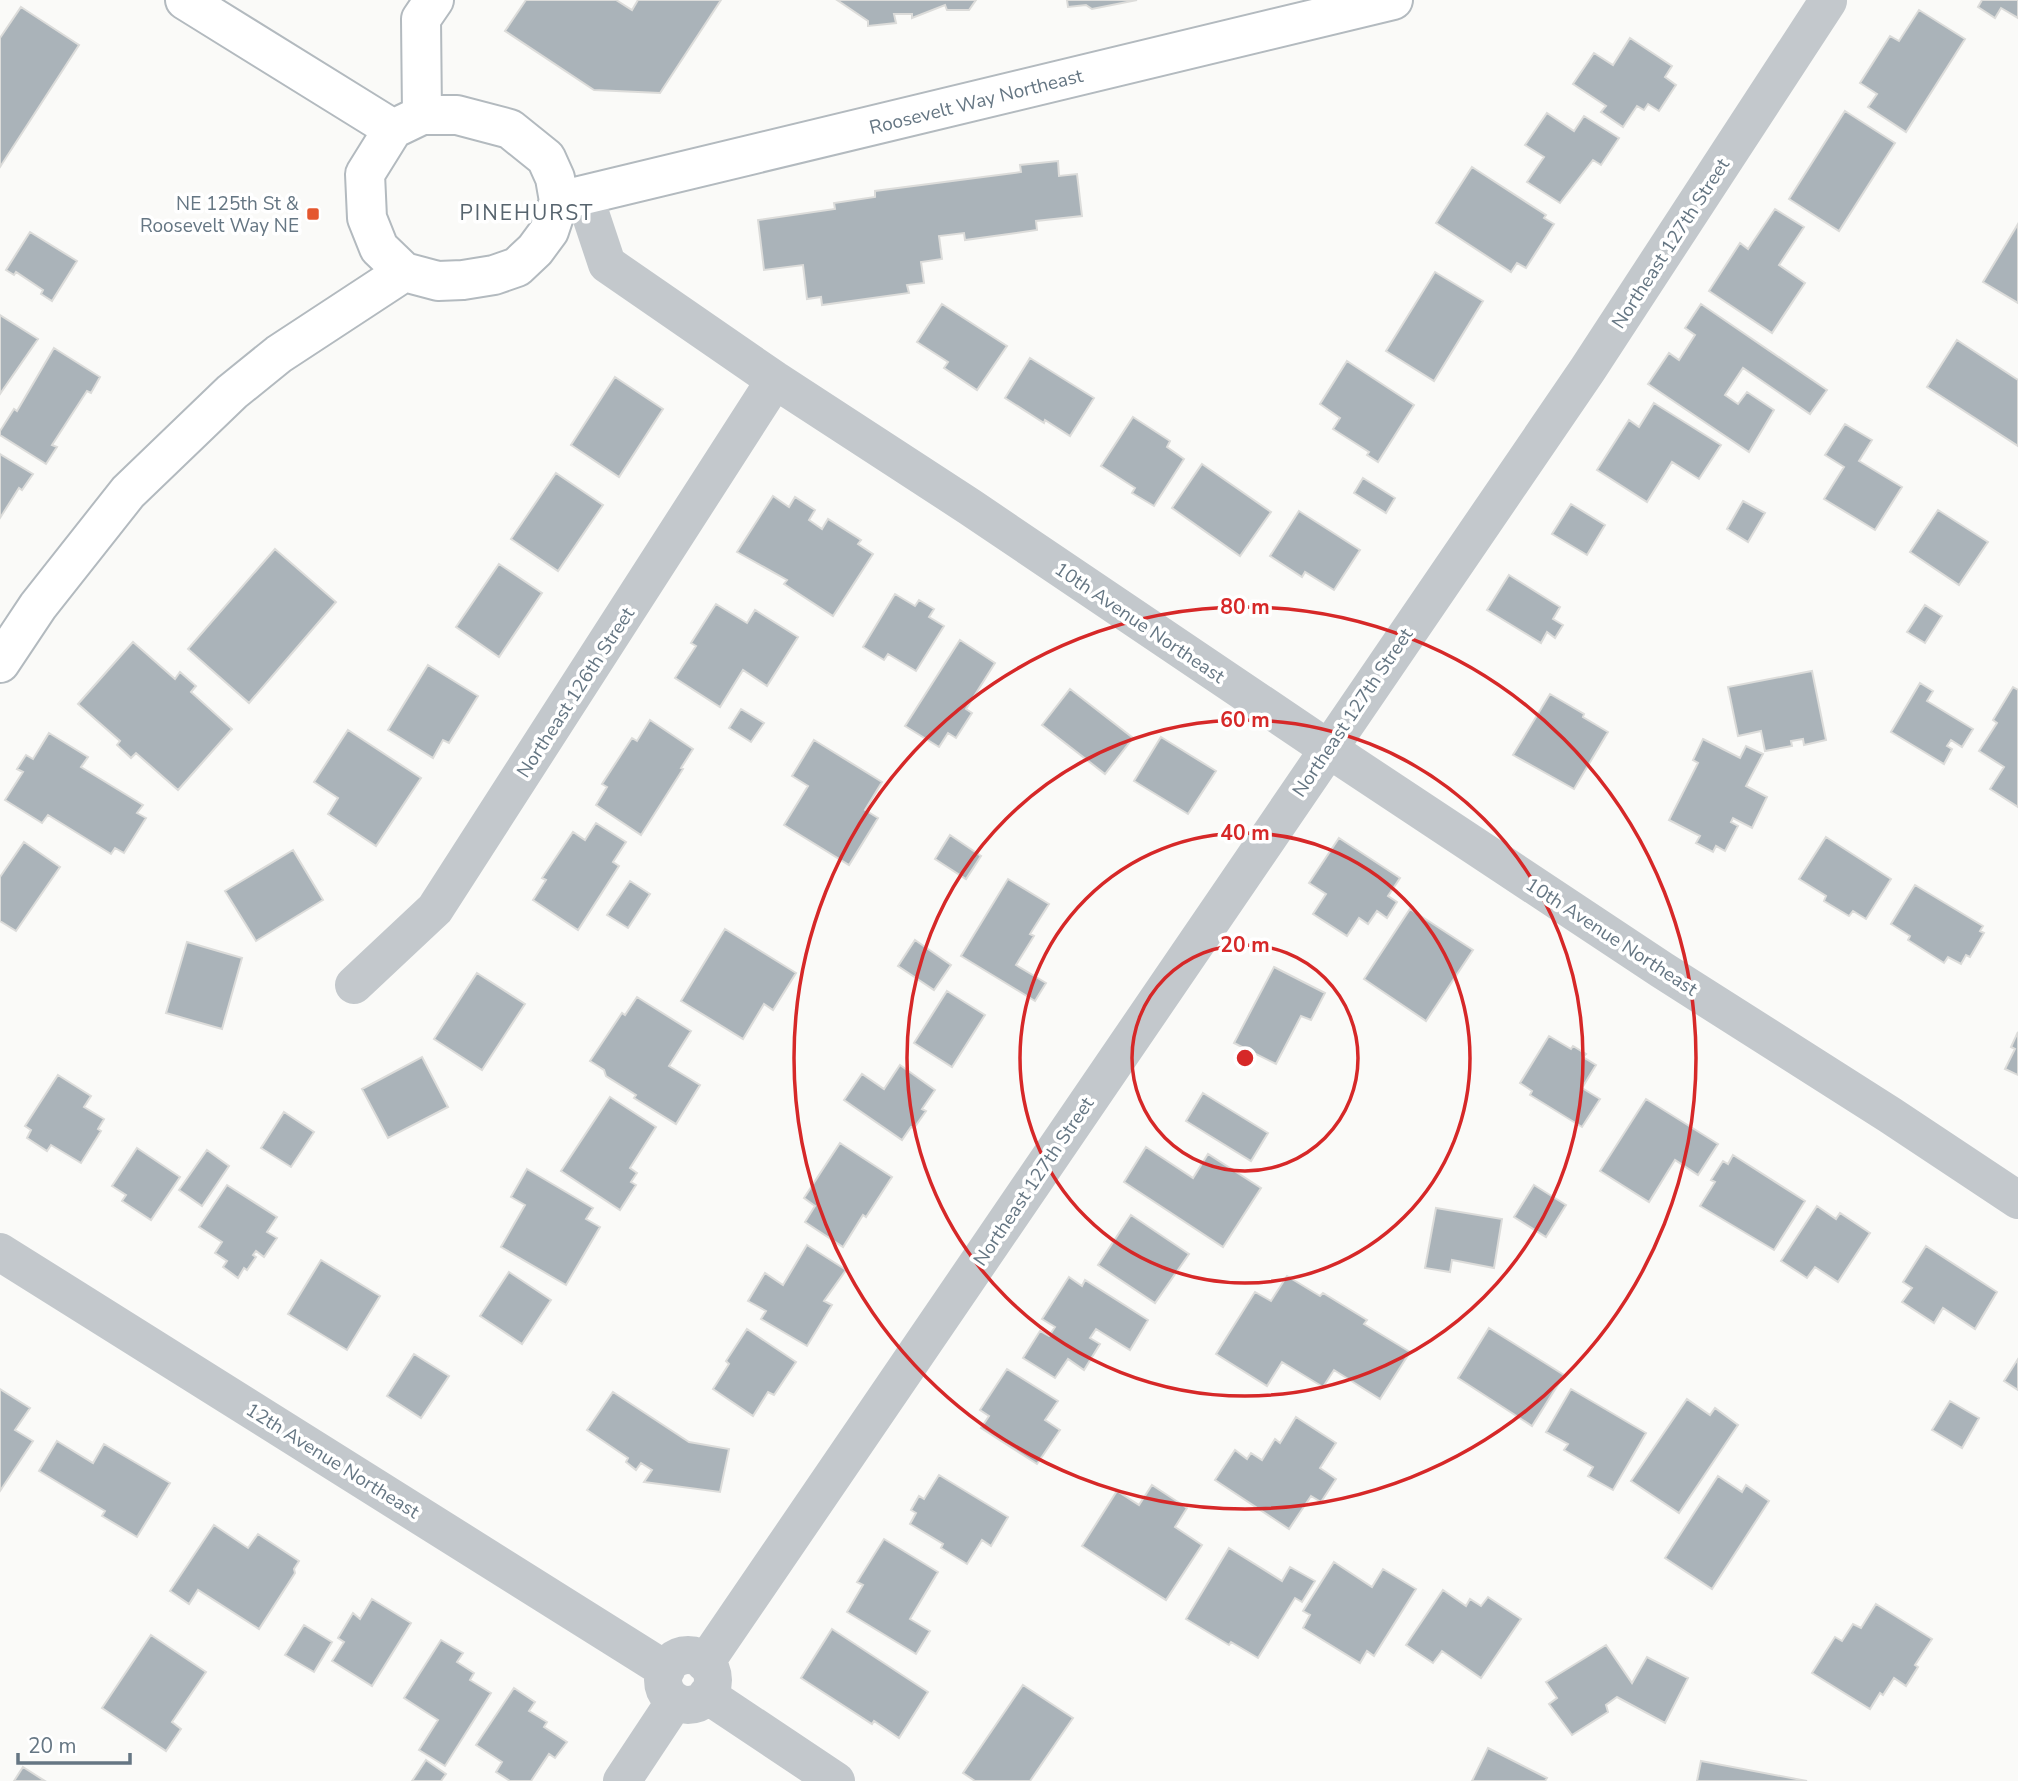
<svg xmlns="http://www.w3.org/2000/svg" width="2018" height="1781" viewBox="0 0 2018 1781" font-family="'Nunito Sans',sans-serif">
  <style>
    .building { fill: #aab3b9; stroke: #dcdcda; stroke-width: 2 }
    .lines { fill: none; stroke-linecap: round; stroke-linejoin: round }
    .secondary-casing { stroke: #b3babf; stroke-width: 42 }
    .street { stroke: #c3c8cc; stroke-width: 38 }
    .secondary { stroke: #fff; stroke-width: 38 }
    .ring { fill: none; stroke: #d62828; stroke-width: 3.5 }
    .poi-dot { fill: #e4572e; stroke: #fff; stroke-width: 2.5 }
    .labels { text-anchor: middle; stroke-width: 7; stroke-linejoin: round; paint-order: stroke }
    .street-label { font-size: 19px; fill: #657683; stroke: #fff }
    .poi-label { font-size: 19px; fill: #657683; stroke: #fff; text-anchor: end }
    .neighbourhood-label { font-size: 21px; letter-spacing: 2px; fill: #57646e; stroke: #fff }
    .centre { fill: #d62828; stroke: #fff; stroke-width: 3.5 }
    .ring-label { font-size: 21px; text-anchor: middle; font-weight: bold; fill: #d62828; stroke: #fff; stroke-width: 7; stroke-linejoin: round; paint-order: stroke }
  </style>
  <rect width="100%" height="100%" fill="#fafaf8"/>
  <path class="building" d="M526,0H616L632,10L638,0H721L660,93L594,90L505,31Z
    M837,0H976L969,10H947L945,5L912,18V14H894L896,23L868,26V21Z
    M1067,0H1137L1092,9L1086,5L1068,7Z
    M1982,0H2018V18L2001,8L1995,18L1978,7Z
    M21,7L79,45L0,167V38Z
    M1919,10L1965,39L1906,132L1868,107L1877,94L1860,83L1890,36L1899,41Z
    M1630,38L1672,66L1665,77L1676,85L1659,111L1648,104L1644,110L1637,106L1623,127L1601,112L1606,106L1573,84L1594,53L1613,65Z
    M1845,111L1895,143L1839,231L1789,199Z
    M1547,113L1574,131L1584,116L1619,138L1601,165L1593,160L1560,203L1527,182L1544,157L1525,145Z
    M1058,161L1059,176L1077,174L1082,216L1036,221L1037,230L965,240L964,233L939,236L942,259L921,262L924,283L907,285L909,293L822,305L821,297L807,299L803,265L764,270L758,220L835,209L834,203L875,197V191L1021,172L1020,165Z
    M1472,167L1546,215L1544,218L1554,224L1526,268L1517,263L1511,272L1436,223Z
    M1775,209L1804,227L1779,265L1805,283L1772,333L1709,291L1740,243L1748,249Z
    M2018,224V303L1983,282Z
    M30,232L77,261L52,301L41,294L43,290L16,272L14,275L6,270Z
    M1435,272L1483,301L1434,381L1386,351Z
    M942,304L1007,346L977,390L944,368L948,362L917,342Z
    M1701,304L1827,390L1810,414L1743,368L1725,395L1738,404L1747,392L1774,410L1749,452L1648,384L1669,353L1679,360L1695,335L1685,328Z
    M0,315L38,339L0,394Z
    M1957,340L2018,380V446L1927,387Z
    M54,348L100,377L91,393L87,391L52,445L57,447L46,464L0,435V431L14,409L17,411Z
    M1030,358L1094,398L1070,436L1045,420L1044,423L1005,398Z
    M1347,361L1414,405L1378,462L1367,455L1369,452L1333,429L1340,418L1320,404Z
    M615,377L663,409L619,477L571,445Z
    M1654,403L1721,445L1699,479L1672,462L1647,502L1597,470L1629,420L1639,427Z
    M1133,417L1170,441L1167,447L1184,459L1154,506L1132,493L1135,488L1101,466Z
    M1845,424L1872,440L1859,461L1902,487L1875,530L1824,499L1844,467L1825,455Z
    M0,454L33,474L22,490L19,488L0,518Z
    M1202,464L1271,512L1240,556L1172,508Z
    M556,473L603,505L558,571L511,539Z
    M1363,478L1395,498L1386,513L1354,493Z
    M773,496L789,507L795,497L815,510L809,520L822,529L828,519L861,540L858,544L873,554L833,616L784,584L787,580L737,552Z
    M1743,501L1765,513L1748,542L1727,529Z
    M1571,504L1605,525L1587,555L1552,534Z
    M1938,510L1988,542L1959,585L1910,552Z
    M1299,511L1360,550L1334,590L1305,572L1302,577L1270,556Z
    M275,549L336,602L249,703L188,649Z
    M499,564L542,593L499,657L456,627Z
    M1509,575L1560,607L1553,619L1563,625L1555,638L1547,632L1541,643L1487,610Z
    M895,594L915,606L919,600L934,609L929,617L944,626L916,671L888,654L884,660L863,647Z
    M716,604L747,623L755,610L798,637L767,686L743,670L720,707L675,678L696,646L691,643Z
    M1925,605L1942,616L1925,643L1907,632Z
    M960,640L995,663L966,709L972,713L956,738L948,733L939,747L905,726Z
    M133,642L175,679L180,672L196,686L191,692L232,729L178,790L136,753L131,758L117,745L120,741L78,704Z
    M428,665L478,696L449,743L443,740L433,758L388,730Z
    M1812,671L1826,740L1804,745L1803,739L1791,741L1792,746L1765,751L1761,731L1738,736L1728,687Z
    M1920,683L1933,691L1927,701L1973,729L1962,747L1951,740L1947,746L1952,749L1944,764L1891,732Z
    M2013,687L2018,690V807L1990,789L2004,767L1979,751L1997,723L1993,720Z
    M1070,689L1133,738L1105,774L1042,725Z
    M1550,694L1584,714L1583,717L1608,732L1574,789L1513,755Z
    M741,709L764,723L751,742L729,728Z
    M650,720L693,749L681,768L683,769L641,835L596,805L607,787L602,784L632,738L637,741Z
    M348,730L421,778L376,846L328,814L338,798L314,782Z
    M49,733L88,757L81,767L143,805L137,813L146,818L124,853L115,848L111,854L48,815L42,823L5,800L23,772L17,769L26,755L33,759Z
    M1161,737L1216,771L1188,814L1134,781Z
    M1703,739L1740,758L1746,746L1763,754L1746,786L1767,797L1752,828L1733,818L1731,822L1738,826L1725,851L1716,846L1713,852L1696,843L1700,836L1669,820L1698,763L1693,760Z
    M814,740L882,782L865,810L878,818L849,865L784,825L808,786L792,776Z
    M596,823L626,842L613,862L619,866L578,930L533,900L546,880L542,878L573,832L585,840Z
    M950,835L981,856L966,879L935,859Z
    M1826,837L1891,879L1866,919L1853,911L1849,916L1824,901L1826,896L1799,879Z
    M1339,838L1400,878L1388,896L1397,902L1387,918L1377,911L1368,924L1359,918L1347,936L1313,914L1326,894L1309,883Z
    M24,842L60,867L16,931L0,921V877Z
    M293,850L323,900L256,941L225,891Z
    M1008,879L1049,904L1030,934L1034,936L1016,965L1046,983L1035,1001L961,956Z
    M630,881L650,894L628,928L607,915Z
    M1915,885L1983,926L1980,931L1984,933L1970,957L1966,955L1961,964L1948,957L1944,963L1908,940L1910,936L1891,924Z
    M1410,909L1473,950L1426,1021L1364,979Z
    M725,929L796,973L773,1010L764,1004L743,1039L681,1001Z
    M915,940L951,965L934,990L898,966Z
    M187,942L242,958L222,1029L166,1013Z
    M1274,967L1325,993L1311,1020L1301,1016L1276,1064L1234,1043Z
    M477,973L525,1004L482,1070L434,1039Z
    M947,991L985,1015L952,1067L914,1043Z
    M637,997L691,1031L669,1066L700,1085L676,1124L634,1098L636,1095L606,1076L604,1070L590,1061L622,1013L625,1015Z
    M2018,1032V1075L2005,1069L2015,1049L2011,1047Z
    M1549,1036L1571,1049L1573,1046L1586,1054L1583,1057L1596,1065L1582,1088L1600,1099L1582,1127L1530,1095L1532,1091L1520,1083Z
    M422,1057L448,1107L388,1138L362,1089Z
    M900,1065L935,1090L922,1109L926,1111L914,1128L911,1127L902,1140L844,1100L862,1074L884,1089Z
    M58,1075L91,1096L84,1107L104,1119L98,1129L101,1131L81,1163L51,1145L47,1151L27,1138L31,1130L25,1126Z
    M1203,1093L1268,1133L1251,1161L1186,1121Z
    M610,1097L656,1127L630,1168L637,1173L631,1182L636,1185L620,1210L561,1171Z
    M1646,1099L1718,1144L1698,1175L1675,1160L1649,1202L1600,1171Z
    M284,1112L314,1132L291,1167L261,1148Z
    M840,1143L892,1177L866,1217L863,1215L843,1247L805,1222L815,1206L804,1198Z
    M1146,1147L1193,1178L1208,1154L1261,1188L1223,1247L1124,1182Z
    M137,1148L180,1177L151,1220L122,1201L126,1195L112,1186Z
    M207,1150L229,1166L202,1206L179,1190Z
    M1733,1155L1805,1201L1774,1250L1700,1206L1715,1182L1711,1180L1723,1161L1728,1164Z
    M527,1169L593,1208L586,1219L600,1227L566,1285L501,1247L525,1205L511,1197Z
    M227,1185L277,1217L267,1232L277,1238L264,1257L256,1251L253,1255L256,1257L247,1270L244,1268L238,1278L223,1267L227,1261L215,1253L222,1242L199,1227Z
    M1534,1185L1566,1205L1546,1237L1514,1217Z
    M1817,1206L1836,1219L1840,1213L1870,1233L1838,1282L1815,1267L1807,1278L1781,1261Z
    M1436,1208L1502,1219L1494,1268L1452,1260L1450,1272L1425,1268Z
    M1131,1215L1189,1254L1155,1303L1098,1265Z
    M807,1245L846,1270L824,1301L832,1305L807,1346L761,1319L766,1311L748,1301L765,1273L783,1285Z
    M1926,1246L1997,1292L1975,1329L1943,1308L1934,1323L1902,1302L1912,1288L1903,1282Z
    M321,1260L380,1296L347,1350L288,1314Z
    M509,1272L551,1300L522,1344L480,1316Z
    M1287,1276L1320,1296L1323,1293L1367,1320L1364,1324L1410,1352L1380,1399L1334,1370L1323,1387L1282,1362L1267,1386L1216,1354L1255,1292L1271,1301Z
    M1069,1277L1082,1286L1085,1280L1148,1320L1130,1350L1096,1329L1090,1338L1100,1344L1084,1370L1068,1359L1055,1378L1023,1358L1040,1331L1049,1336L1055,1327L1042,1319Z
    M1489,1328L1564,1375L1532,1426L1458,1378Z
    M747,1329L796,1362L774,1395L768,1392L753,1416L713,1389L729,1364L726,1361Z
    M414,1354L449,1376L421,1418L387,1396Z
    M2018,1359V1390L2004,1381Z
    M1007,1369L1058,1401L1045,1420L1060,1430L1037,1464L981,1428L989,1416L980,1410Z
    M0,1389L30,1408L15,1430L33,1441L0,1491Z
    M1571,1389L1646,1433L1613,1490L1588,1476L1593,1467L1564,1450L1568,1444L1546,1432Z
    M613,1392L689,1442L729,1449L720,1492L644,1482L652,1470L641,1463L636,1470L626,1462L628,1458L587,1430Z
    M1687,1399L1710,1415L1715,1408L1738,1425L1679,1513L1631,1481Z
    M1950,1401L1979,1418L1962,1448L1932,1430Z
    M1296,1417L1336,1443L1320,1468L1336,1479L1321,1502L1311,1496L1289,1529L1215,1480L1235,1450L1247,1459L1251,1453L1262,1460L1275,1439L1280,1443Z
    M57,1441L93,1463L104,1444L170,1483L137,1537L102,1516L105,1511L39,1471Z
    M939,1475L1008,1517L991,1546L982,1540L967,1564L941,1548L943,1544L910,1524L916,1513L911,1510L919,1496L924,1499Z
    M1718,1476L1742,1492L1746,1485L1769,1501L1712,1589L1665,1558Z
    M1152,1485L1187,1508L1175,1527L1202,1545L1166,1600L1082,1546L1117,1491L1139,1505Z
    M214,1525L248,1548L258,1534L299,1561L294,1569L295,1573L259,1629L198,1590L189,1604L170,1591Z
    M884,1539L938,1572L910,1619L930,1631L916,1654L847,1612L863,1585L857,1582Z
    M1229,1548L1282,1581L1290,1567L1315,1581L1302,1602L1295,1598L1258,1658L1231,1642L1229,1645L1186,1619Z
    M1334,1562L1372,1587L1383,1569L1416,1589L1374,1656L1367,1651L1360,1663L1303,1628L1310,1615L1303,1611Z
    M1443,1590L1466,1606L1470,1599L1481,1606L1488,1597L1521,1619L1481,1678L1442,1651L1433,1663L1406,1645Z
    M372,1599L411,1623L372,1686L332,1661L344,1642L338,1638L353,1613L360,1619Z
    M1876,1604L1932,1639L1915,1665L1918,1667L1906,1686L1894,1678L1883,1695L1880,1693L1870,1709L1812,1673L1835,1637L1842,1641L1853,1624L1861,1628Z
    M304,1625L332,1642L314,1672L285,1655Z
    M832,1629L928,1692L899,1738L874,1721L872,1724L801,1678Z
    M151,1635L206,1672L172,1722L181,1729L166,1751L102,1708Z
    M441,1640L463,1653L457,1662L474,1673L470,1680L491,1693L445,1766L419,1750L438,1720L404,1698Z
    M1606,1645L1632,1683L1647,1657L1688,1678L1665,1723L1617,1697L1606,1705L1608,1712L1572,1735L1549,1704L1557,1698L1546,1682Z
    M1023,1685L1073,1718L1030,1781H975L963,1773Z
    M514,1688L535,1702L529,1711L547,1722L544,1727L567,1742L555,1758L549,1754L531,1781H510L496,1772L502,1762L476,1745Z
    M1488,1748L1547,1778L1545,1781H1472Z
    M426,1760L446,1774L441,1781H412Z
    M1701,1761L1807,1781H1697Z
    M23,1767L45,1781H14Z"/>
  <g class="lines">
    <defs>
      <path id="secondary" d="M185,0L393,129
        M422,115H457L510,129L546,158L555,178L559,201L549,231L535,250L517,267L494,275L463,280L438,281L404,272L379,248L367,218L365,174L393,129Z
        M422,115L421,19L434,0
        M559,201L1393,0
        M0,663L38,606L128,492L232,392L279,354L404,272"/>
    </defs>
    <use href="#secondary" class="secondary-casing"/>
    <path class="street" d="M584,195L607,264L775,380L970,507L1327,748L1662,970L1890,1115L2018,1200
      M354,985L435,909L775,380
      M0,1252L666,1670
      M663 1680a25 25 0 1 1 50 0a25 25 0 1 1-50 0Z
      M705,1663L1588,369L1828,1
      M707,1695L836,1781
      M622,1781L675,1701"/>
    <use href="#secondary" class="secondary"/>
  </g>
  <g class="ring">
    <circle cx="1245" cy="1058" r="113"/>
    <circle cx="1245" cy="1058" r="225"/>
    <circle cx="1245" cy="1058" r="338"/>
    <circle cx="1245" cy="1058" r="451"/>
  </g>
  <rect class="poi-dot" x="306" y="207" width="14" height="14" rx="3.5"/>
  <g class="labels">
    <g class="street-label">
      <text transform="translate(976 101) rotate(-14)" y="7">Roosevelt Way Northeast</text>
      <text transform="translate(1670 243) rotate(-57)" y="7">Northeast 127th Street</text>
      <text transform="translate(1140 622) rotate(34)" y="7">10th Avenue Northeast</text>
      <text transform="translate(575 692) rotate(-57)" y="7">Northeast 126th Street</text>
      <text transform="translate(1352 712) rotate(-56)" y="7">Northeast 127th Street</text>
      <text transform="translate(1612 936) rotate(33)" y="7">10th Avenue Northeast</text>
      <text transform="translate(1033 1181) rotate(-56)" y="7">Northeast 127th Street</text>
      <text transform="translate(333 1460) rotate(32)" y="7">12th Avenue Northeast</text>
    </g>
    <g class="poi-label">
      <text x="299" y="210">NE 125th St &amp;<tspan x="299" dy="22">Roosevelt Way NE</tspan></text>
    </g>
    <g class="neighbourhood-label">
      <text x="527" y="220">PINEHURST</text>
    </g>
  </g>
  <circle cx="1245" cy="1058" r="10" class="centre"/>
  <g class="ring-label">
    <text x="1245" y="614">80 m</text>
    <text x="1245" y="727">60 m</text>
    <text x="1245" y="840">40 m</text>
    <text x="1245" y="952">20 m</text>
  </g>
  <path d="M18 1753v10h112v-10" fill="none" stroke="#657683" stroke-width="3.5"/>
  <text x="28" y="1753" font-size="21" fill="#657683" stroke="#ffffff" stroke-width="5" paint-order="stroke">20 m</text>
</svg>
